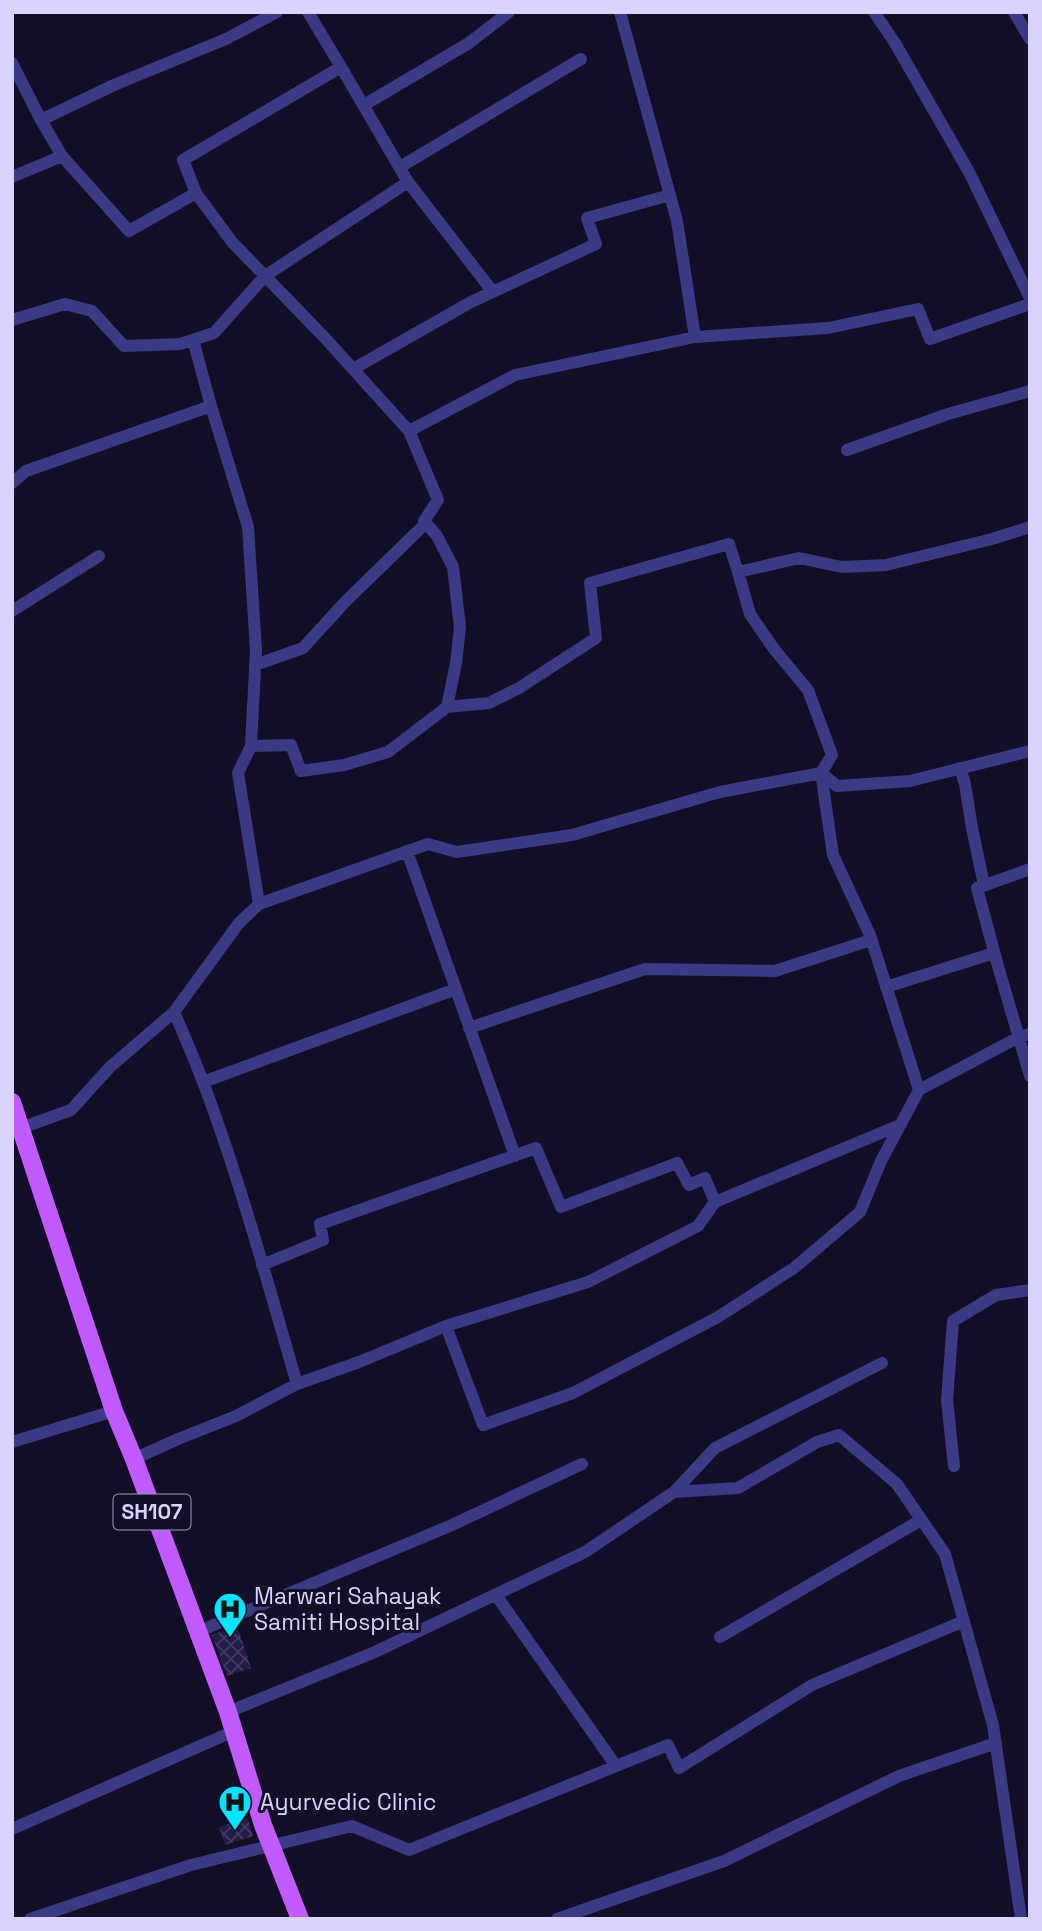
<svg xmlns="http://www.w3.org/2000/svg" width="1042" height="1931" viewBox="0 0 1042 1931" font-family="'Space Grotesk',sans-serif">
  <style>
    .building { fill: url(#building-cross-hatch) }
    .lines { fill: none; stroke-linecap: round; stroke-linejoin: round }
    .minor { stroke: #3d3a85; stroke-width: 12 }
    .primary { stroke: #c25bff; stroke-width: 18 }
    .labels { text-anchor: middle; stroke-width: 6; stroke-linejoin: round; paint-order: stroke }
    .shield { fill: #130f26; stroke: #9e99be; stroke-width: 2 }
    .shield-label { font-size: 21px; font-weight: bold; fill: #d9d4ff }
    .poi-label { font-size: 23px; fill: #d9d4ff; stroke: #130f26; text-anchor: start }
  </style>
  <defs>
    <pattern id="building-cross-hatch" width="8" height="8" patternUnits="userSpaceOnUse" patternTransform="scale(1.75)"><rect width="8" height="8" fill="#241b47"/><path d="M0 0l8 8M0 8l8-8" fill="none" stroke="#433b63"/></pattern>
  </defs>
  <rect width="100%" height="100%" fill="#130f26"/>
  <path class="building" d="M237,1625L251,1668L227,1676L212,1635Z
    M248,1818L253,1836L225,1845L219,1827Z"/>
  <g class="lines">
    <path class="minor" d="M620,12L677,221L695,337
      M874,12L895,43L969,172L1030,298
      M1014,12L1030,39
      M12,63L41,120
      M364,105L469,43L509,12
      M62,156L129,231L196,193L232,242L325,338L409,431L515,375L695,337L828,328L918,309L930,339L1030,304
      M400,167L581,59
      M12,177L62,156L41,120L114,85L226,39L277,12
      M408,182L493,292
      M196,193L183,160L341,67L308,12
      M12,320L65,304L92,311L124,346L180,344L214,333L265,276L408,182L341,67
      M353,369L471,302L596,244L587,218L670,195
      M409,431L438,500L424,521L437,536L453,567L460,627L456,663L447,707
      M847,450L948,414L1030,391
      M12,483L26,471L211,406L193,340
      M738,572L750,614L774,649L808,690L832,755L821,773L833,855L870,935L919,1090L1019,1037L1030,1034
      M12,611L99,556
      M255,665L303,648L345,602L426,523
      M251,746L291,745L301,771L344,765L388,752L447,707L489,703L519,688L596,638L590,583L729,544L738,572L799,558L842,567L886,565L992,539L1030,527
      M960,768L965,784L972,828L984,885
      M407,851L515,1156
      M1030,869L977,888L998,966L1030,1076
      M259,904L428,844L457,852L572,835L720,792L821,773L837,786L910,781L1030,751
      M886,987L994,953
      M174,1012C184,1035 194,1058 203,1082C240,1180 268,1284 297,1384
      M469,1028L645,969L775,971L871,940
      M203,1082L456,989
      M21,1128L71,1110L110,1067L174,1012L239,923L259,904L238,773L251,746L256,650L248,527L211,406
      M262,1265L323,1240L320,1224L536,1148L561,1207L677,1163L689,1185L705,1178L715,1202
      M446,1326L588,1282L698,1226L715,1202L900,1125
      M12,1442L114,1411
      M134,1459L178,1439L236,1416L297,1384L359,1362L446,1326L483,1425L573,1393L718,1317L794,1268L860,1212L881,1161L919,1090
      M954,1466L947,1400L953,1321L996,1295L1030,1290
      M674,1492L715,1448L882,1363
      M496,1595L616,1766
      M197,1632L452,1525L582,1464
      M720,1637L921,1520
      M228,1712L375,1652L585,1552L674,1492L738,1488L817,1442L839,1435L897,1484L945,1554L993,1725L1021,1919
      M12,1829L234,1731
      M30,1919L191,1865L352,1826L409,1850L668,1745L679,1768L812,1685L964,1621
      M557,1919L724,1861L899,1776L996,1743"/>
    <path class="primary" d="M12,1102L114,1411L134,1459L228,1712L263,1825L300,1919"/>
  </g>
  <defs>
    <symbol id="hospital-pin" viewBox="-11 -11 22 30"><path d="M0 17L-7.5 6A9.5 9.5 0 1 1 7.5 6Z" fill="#00e5ff" stroke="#130f26"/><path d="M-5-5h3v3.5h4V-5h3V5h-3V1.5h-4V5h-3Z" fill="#111"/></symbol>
  </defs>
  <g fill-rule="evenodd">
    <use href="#hospital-pin" x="211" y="1590" width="38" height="52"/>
    <use href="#hospital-pin" x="216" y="1783" width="38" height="52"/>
  </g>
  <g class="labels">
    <rect class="shield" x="113.5" y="1494.5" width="77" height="35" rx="5"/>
    <g class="shield-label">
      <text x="152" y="1519">SH107</text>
    </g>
    <g class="poi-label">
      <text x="254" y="1604">Marwari Sahayak<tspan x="254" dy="26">Samiti Hospital</tspan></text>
      <text x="260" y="1810">Ayurvedic Clinic</text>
    </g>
  </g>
  <rect width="1042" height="1931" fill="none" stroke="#d9d4ff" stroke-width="28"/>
</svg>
